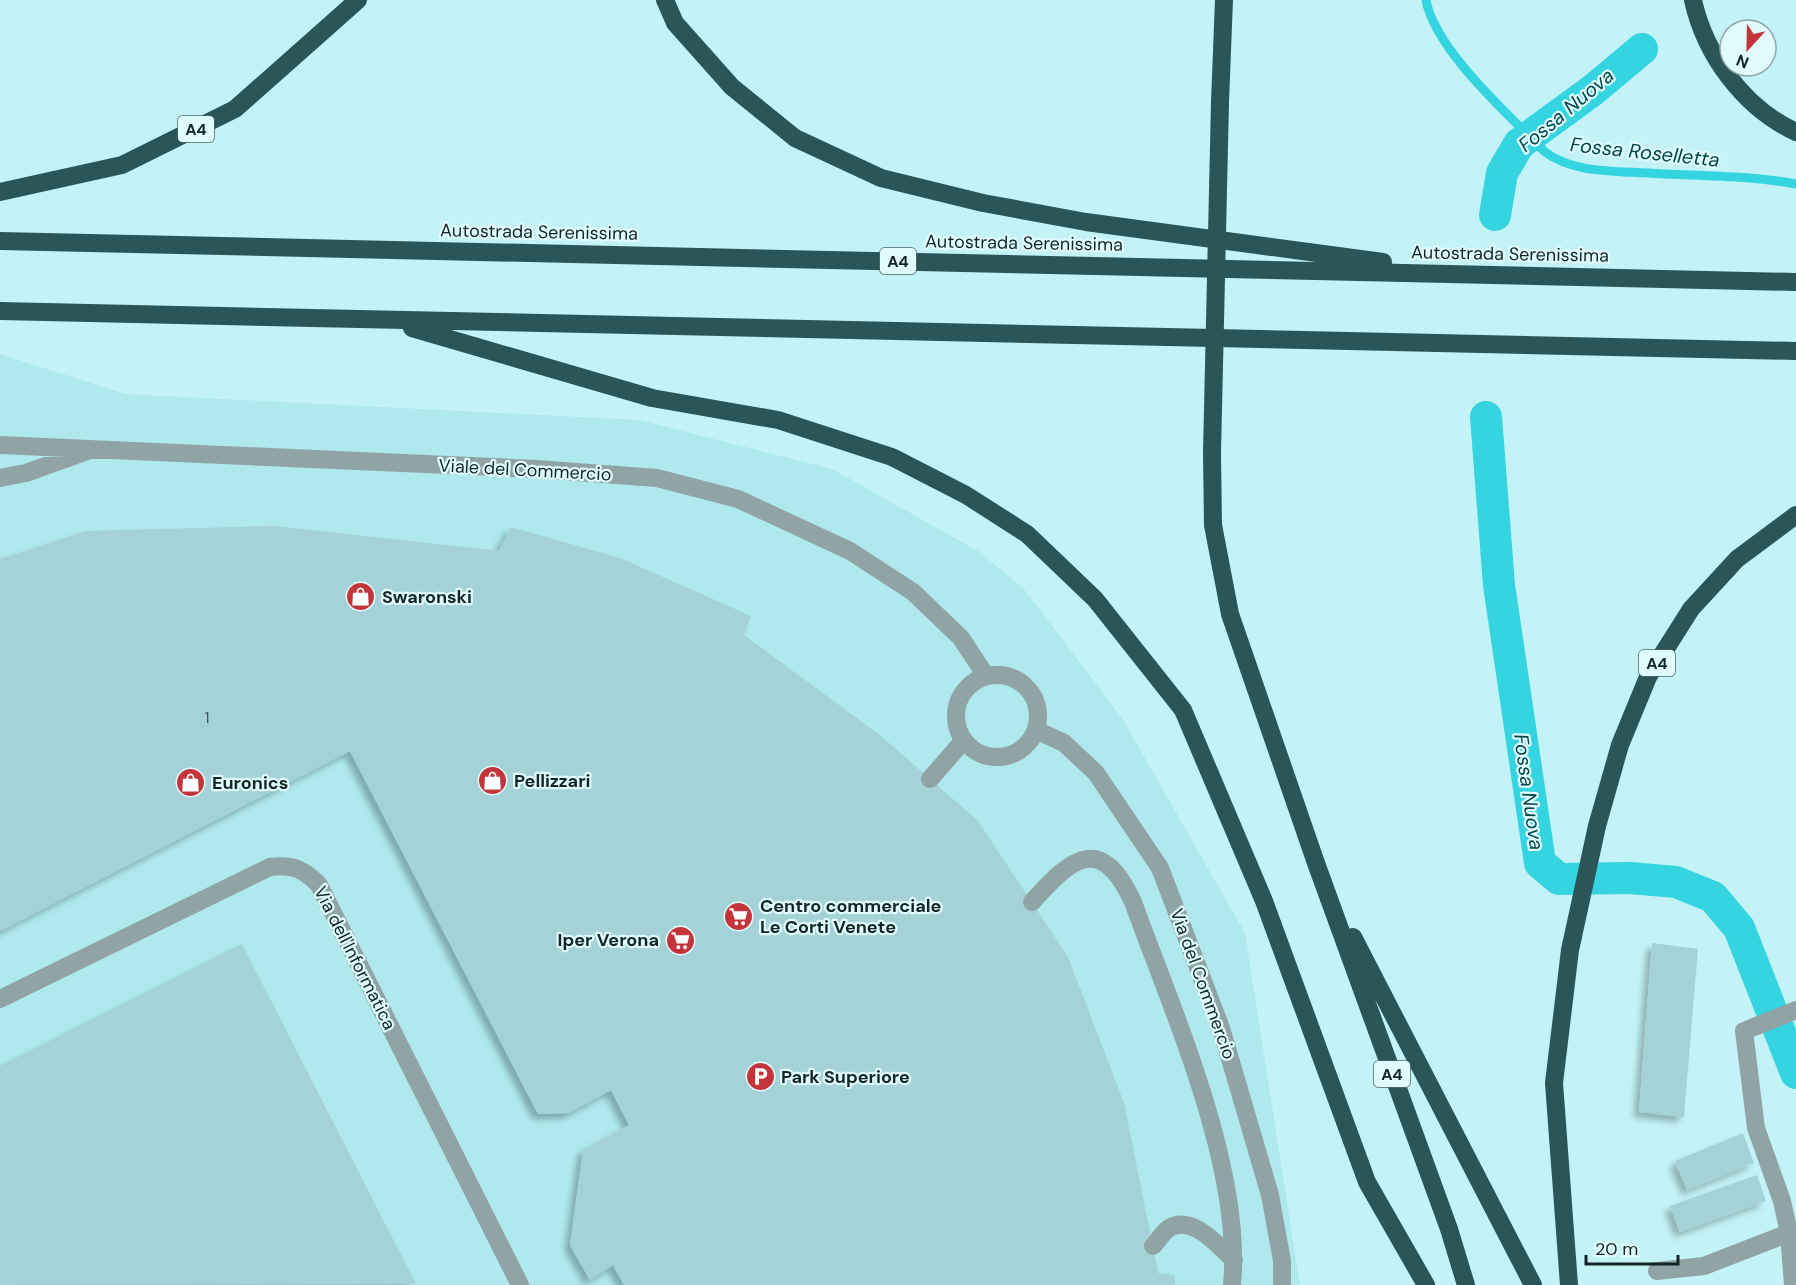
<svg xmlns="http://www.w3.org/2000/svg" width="1796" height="1285" viewBox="0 0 1796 1285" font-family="'DM Sans',sans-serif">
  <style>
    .built { fill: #afe8ed }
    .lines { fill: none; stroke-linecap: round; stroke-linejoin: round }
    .stream { stroke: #34d5e1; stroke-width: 9 }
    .canal { stroke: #34d5e1; stroke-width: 32 }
    .building { fill: #a5d2d6; filter: url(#shadow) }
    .minor { stroke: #90a3a5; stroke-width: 18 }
    .highway { stroke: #2a5559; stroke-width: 18 }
    .highway-bridge { stroke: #2a5559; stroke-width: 18 }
    .labels { text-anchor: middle; stroke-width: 4.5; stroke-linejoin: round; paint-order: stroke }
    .number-label { font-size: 15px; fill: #385052 }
    .shield { fill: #e0fcfe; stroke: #506667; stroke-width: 1.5 }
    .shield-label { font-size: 16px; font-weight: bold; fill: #132526 }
    .street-label { font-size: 18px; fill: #132526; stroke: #e0fcfe }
    .poi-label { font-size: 18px; font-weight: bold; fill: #132526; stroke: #e0fcfe; text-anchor: start }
    .water-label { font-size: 20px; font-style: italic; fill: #00474c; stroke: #e0fcfe }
  </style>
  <defs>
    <filter id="shadow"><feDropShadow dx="-5.5" dy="5.5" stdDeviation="3" flood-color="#0004"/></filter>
  </defs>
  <rect width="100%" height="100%" fill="#c4f3f7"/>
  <path class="built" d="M0,354L125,394L639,420L832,469L978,551L1023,588L1122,718L1245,933L1300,1285H0Z"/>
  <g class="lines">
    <path class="stream" d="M1426,0C1435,50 1509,115 1545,152C1573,173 1614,171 1648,173C1697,176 1748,175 1796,184"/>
    <path class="canal" d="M1495,215L1502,173L1519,144L1593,90L1642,49
      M1486,417L1499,585L1540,863L1559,879L1630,878L1676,882L1713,897L1739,928L1796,1073"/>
  </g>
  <path class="building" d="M274,526L499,551L511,527L620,558L751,616L744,635L881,736L978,821L1068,957L1124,1103L1158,1273L1175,1275V1285H624L613,1265L590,1280L570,1245L583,1150L629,1125L611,1090L569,1113L538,1114L350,751L0,931V559L86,531Z
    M1652,943L1698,949L1684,1117L1639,1112Z
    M242,944L416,1284L0,1285V1066Z
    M1743,1133L1754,1163L1687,1190L1675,1161Z
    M1757,1175L1766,1201L1680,1232L1670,1206Z"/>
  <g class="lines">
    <path class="minor" d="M0,445L536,469L657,478L738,499L850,551L913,592L961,638L986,676
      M0,478L26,473L87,451
      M956 716a41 41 0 1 1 82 0a41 41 0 1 1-82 0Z
      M1036,730L1064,743L1096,773L1160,868L1221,1028L1270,1195L1282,1261V1285
      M930,779L964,740
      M1032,902C1072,857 1101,833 1133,902C1173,1013 1243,1167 1232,1285
      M0,999L270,867C292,864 304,869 319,885L520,1285
      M1153,1246C1158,1241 1163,1232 1169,1228C1193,1214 1219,1247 1234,1260
      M1657,1271L1704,1266L1789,1233
      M1793,1285L1789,1233L1782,1201L1756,1128L1744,1031L1796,1010"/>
    <path class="highway" d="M665,0L675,23L732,87L795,138L881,178L983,203L1086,222L1383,262
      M1693,0C1705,55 1744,108 1796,132
      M1220,102L1224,0
      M0,192L122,165L235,109L358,0
      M0,241L1796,282
      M0,311L1796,351
      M412,328L652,398L778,420L892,457L966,495L1027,534L1095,599L1183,710L1264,901L1367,1182L1426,1285
      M1212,453L1213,525L1230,614L1316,863L1449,1229L1466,1285
      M1353,937L1533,1285
      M1569,1285L1554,1083L1570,950L1597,826L1620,745L1648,677L1691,609L1737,559L1796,515"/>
    <path class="highway-bridge" d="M1212,453L1220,102"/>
  </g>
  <defs>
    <symbol id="shop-disc" viewBox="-11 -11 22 22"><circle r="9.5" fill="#c4353b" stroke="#e0fcfe"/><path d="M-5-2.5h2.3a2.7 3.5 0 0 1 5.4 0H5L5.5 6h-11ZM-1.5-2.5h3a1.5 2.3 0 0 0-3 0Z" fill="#fff"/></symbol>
    <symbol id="supermarket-disc" viewBox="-11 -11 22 22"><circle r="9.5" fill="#c4353b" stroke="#e0fcfe"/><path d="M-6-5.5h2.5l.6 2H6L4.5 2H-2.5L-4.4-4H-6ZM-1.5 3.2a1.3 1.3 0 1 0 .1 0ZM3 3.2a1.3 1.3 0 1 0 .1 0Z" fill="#fff"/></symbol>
    <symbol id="parking-disc" viewBox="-11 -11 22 22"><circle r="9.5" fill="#c4353b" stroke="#e0fcfe"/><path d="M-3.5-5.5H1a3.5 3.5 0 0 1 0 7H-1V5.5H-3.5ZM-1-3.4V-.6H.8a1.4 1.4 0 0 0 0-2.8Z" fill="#fff"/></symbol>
  </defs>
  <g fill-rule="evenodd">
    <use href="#shop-disc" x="344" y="580" width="33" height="33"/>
    <use href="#shop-disc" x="476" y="764" width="33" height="33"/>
    <use href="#shop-disc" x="174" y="766" width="33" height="33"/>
    <use href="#supermarket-disc" x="722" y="900" width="33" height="33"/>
    <use href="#supermarket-disc" x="664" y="924" width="33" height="33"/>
    <use href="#parking-disc" x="744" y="1060" width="33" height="33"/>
  </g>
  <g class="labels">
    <g class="number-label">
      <text x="207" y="723">1</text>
    </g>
    <g class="shield">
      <rect x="178" y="116" width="36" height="26" rx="4.5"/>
      <rect x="880" y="248" width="36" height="26" rx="4.5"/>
      <rect x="1639" y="650" width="36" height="26" rx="4.5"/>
      <rect x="1374" y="1061" width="36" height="26" rx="4.5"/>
    </g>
    <g class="shield-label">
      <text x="196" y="135">A4</text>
      <text x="898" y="267">A4</text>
      <text x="1657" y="669">A4</text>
      <text x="1392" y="1080">A4</text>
    </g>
    <g class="street-label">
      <text transform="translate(539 232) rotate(1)" y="6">Autostrada Serenissima</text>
      <text transform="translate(1024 243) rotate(1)" y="6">Autostrada Serenissima</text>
      <text transform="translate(1510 254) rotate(1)" y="6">Autostrada Serenissima</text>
      <text transform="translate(525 470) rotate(3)" y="6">Viale del Commercio</text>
      <text transform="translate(355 958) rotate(63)" y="6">Via dell'Informatica</text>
      <text transform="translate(1203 984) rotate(70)" y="6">Via del Commercio</text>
    </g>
    <g class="poi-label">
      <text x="382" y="603">Swaronski</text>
      <text x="514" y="787">Pellizzari</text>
      <text x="212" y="789">Euronics</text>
      <text x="760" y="912">Centro commerciale<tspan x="760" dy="21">Le Corti Venete</tspan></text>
      <text x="659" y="946" text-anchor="end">Iper Verona</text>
      <text x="781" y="1083">Park Superiore</text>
    </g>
    <g class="water-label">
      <text transform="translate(1566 110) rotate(-40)" y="7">Fossa Nuova</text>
      <text transform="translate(1645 152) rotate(6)" y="7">Fossa Roselletta</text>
      <text transform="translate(1529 792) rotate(82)" y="7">Fossa Nuova</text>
    </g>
  </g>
  <g transform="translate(1748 48) rotate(202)"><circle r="28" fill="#e0fcfe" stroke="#8ea6a8" stroke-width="1.5"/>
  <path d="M0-4.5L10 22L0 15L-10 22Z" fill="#c4353b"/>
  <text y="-9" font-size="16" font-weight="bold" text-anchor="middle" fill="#132526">N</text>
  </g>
  <path d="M1586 1255v9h92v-9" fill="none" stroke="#132526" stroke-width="3"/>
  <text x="1595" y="1255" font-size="18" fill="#132526" stroke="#e0fcfe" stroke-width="4.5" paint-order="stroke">20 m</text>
</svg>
